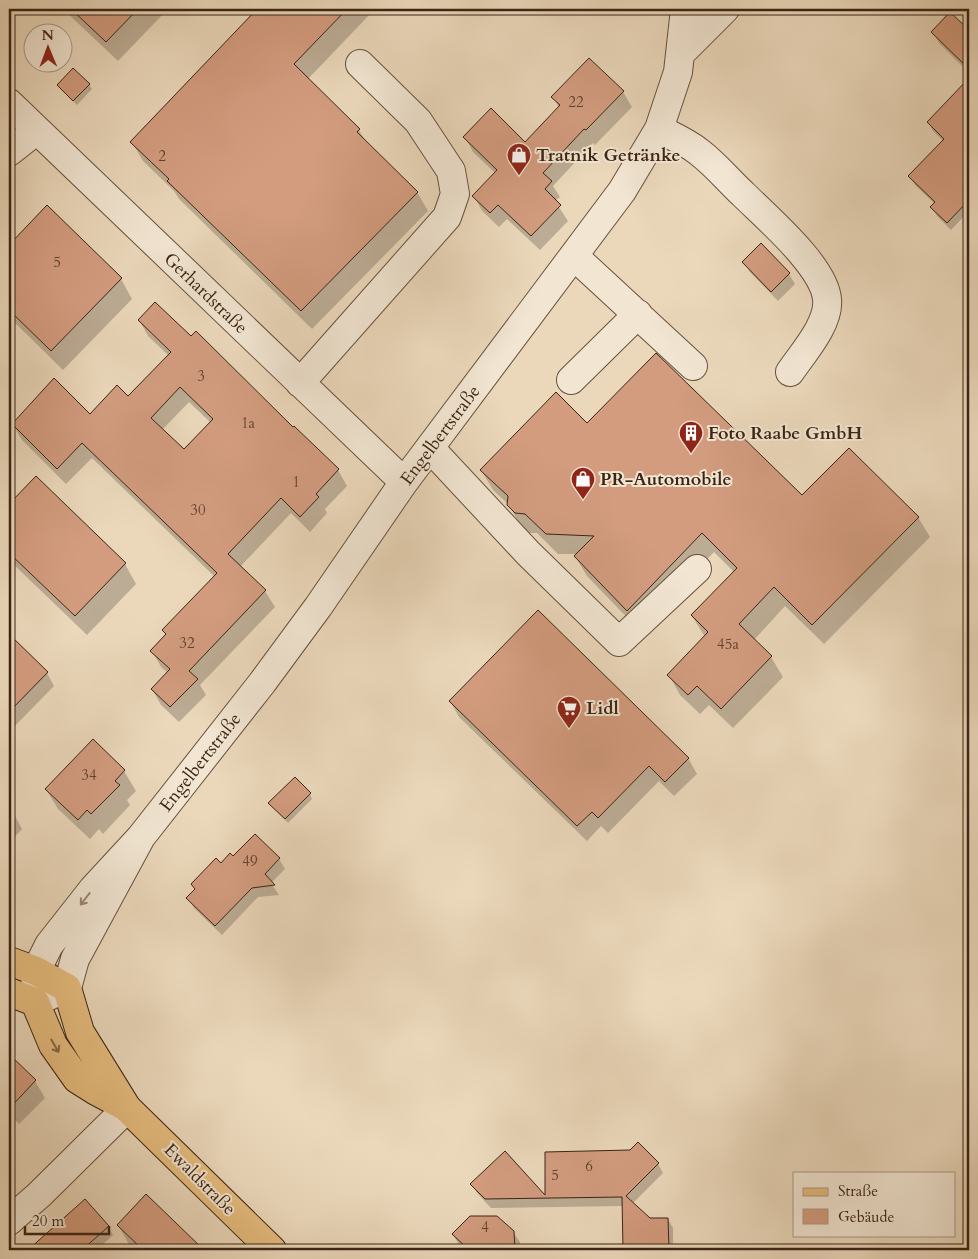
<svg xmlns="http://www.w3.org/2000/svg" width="978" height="1259" viewBox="0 0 978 1259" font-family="Cardo,serif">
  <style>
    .shadow { fill: #0003; fill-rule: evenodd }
    .building { fill: #d39c7f; stroke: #3b2414; fill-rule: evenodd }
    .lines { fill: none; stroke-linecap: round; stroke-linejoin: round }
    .minor-casing { stroke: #67513e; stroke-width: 30 }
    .major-casing { stroke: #3b2414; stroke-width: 30 }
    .minor { stroke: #f2e6d3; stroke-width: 28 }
    .major { stroke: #e6bc7e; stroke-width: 28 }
    .oneway { stroke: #968574 }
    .oneway2 { stroke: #886844 }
    .labels { text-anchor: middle; stroke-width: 4; stroke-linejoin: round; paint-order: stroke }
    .number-label { font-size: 15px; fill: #61422f }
    .poi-label { font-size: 18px; font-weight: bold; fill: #3b2414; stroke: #f2e6d3; text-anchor: start }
    .street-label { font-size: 18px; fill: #3b2414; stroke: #f2e6d3 }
  </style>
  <rect width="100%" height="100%" fill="#ebd8bb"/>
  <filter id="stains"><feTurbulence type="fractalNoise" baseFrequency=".004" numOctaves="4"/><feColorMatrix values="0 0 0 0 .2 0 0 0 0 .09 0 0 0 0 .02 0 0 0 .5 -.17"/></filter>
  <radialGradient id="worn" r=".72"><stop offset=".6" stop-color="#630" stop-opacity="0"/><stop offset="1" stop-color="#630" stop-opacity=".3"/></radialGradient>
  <path class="shadow" d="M63,9H168L118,61Z
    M259,9H375L307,80L359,130L366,142L417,192L428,211L312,329L179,199L174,191L143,161L132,142Z
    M950,14L969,31V73L939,43L933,32Z
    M589,60L623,92L632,107L595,145L593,143L553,186L560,197L555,201L568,221L540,250L507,219L499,227L482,211L474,196L495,173L473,152L465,137L525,144L559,108L553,97Z
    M89,84L92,89L77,105L58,85Z
    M952,97L969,114V211L951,230L937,216L932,207L935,204L915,185L910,176L943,141L933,131L928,122Z
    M47,207L121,279L132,299L63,370L9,317V247Z
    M761,245L789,274L795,284L778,301L750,272L744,262Z
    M139,320L293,429L294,428L338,470L347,486L325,509L327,513L310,532L291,513L240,567L265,591L275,607L200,685L206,695L179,722L161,705L152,689L168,673L161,667L152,651L166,636L163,630L215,577L92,458L66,484L22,440L13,425L90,415L128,398L169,356L148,336ZM189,402L211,423L184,451L162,430Z
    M587,425L802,497L918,517L930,537L824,644L785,606L754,640L771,657L783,677L733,728L709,705L700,714L680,695L669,675L705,637L692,616L734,572L714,552L639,630L587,576L575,556L577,554H558L537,533H528L520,525L509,505L493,490L481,470Z
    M9,442L14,450L9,455Z
    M36,478L125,564L136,584L87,635L9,560V506Z
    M14,641L47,673L54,686L9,732V646Z
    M450,701L688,758L697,774L674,796L659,781L608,833L601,826L587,841L459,717Z
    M93,741L124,771L136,791L127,800L130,805L103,834L99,829L90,839L58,809L46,789Z
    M310,794L312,799L288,823L270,804Z
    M9,810L15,816L22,829L9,843Z
    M9,852L15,863L9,869Z
    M232,857L279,859L285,869L271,883L279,895L258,897L222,935L194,908L188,898L221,865Z
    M9,1055L35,1081L45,1098L19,1124L9,1114Z
    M638,1144L658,1164L663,1173L632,1204L650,1219H668L673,1228V1250H624L623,1206L491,1208L477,1193L472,1184L547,1198L630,1152Z
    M147,1196L202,1250H134L131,1248L118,1225Z
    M85,1201L108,1226L113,1235L97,1250H30Z
    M513,1232L520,1242V1250H465L459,1245L453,1234Z"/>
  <path class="building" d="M71,9H138L106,42Z
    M257,9H347L294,64L360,129L357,132L418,192L301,311L167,181L169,179L130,142Z
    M950,12L969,30V69L931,32Z
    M589,58L624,91L586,130L584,129L543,173L552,181L545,189L561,205L531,236L498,205L490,213L472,196L497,170L463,137L491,108L525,142L560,105L551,97Z
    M73,68L90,84L73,101L57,85Z
    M969,78V200L947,223L930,207L935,202L908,176L944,139L927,122Z
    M47,205L122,278L51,351L9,310V245Z
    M761,243L790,273L771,292L742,262Z
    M155,302L191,336L196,331L293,427L294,426L339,469L316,494L319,497L300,517L281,498L228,554L266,590L189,671L198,679L170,707L151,689L170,669L150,651L166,634L162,630L217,573L82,443L57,469L12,424L54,378L90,414L117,385L128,396L171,352L138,320ZM180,387L213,419L184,449L151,418Z
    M656,353L802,495L849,448L919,517L812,625L774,587L739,624L772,656L721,709L697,686L688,695L667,675L708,632L691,615L737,568L702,533L627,611L574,556L594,536L546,534L525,514L515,513L507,505L508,496L480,470L556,392L587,423Z
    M36,476L126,563L75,616L9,553V504Z
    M538,610L689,758L665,782L649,766L598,818L592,812L577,826L449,701Z
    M9,634L48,672L9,712Z
    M93,739L125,770L115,781L120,785L91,814L87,810L78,820L45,789Z
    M295,777L311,793L285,819L268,803Z
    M255,834L280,858L265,874L275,885L252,888L215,926L186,898L195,889L191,884L216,858L221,863L230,853L233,856Z
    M9,1054L36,1080L9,1109Z
    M638,1142L659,1163L626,1196L650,1218H668L669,1250H623L622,1197L485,1199L470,1184L505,1151L545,1195V1152L630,1150Z
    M146,1194L204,1250H143L117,1225Z
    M85,1199L109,1226L82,1250H28Z
    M470,1216H497L514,1231L515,1250H469L452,1234Z"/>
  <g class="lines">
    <defs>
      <path id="minor" d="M680,54L725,9
        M9,103L404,482
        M659,129C672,136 687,142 699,152C715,164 728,180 743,194C766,217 824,266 827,299C830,323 803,353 790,372
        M9,152L37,130
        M574,256L693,366
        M571,380L638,314
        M300,383L447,217L455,194L451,171L418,121L360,64
        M430,448L528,553L619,642L697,569
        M141,837L75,959L67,988L35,1002L36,971L49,945L93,889L141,837L262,683L318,607L404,482L622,191L659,129L678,72L685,9
        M9,1221L39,1195L127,1108"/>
      <path id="major" d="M9,961L36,971L67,988L80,1032L127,1108L272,1250
        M9,992L35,1002L53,1045L77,1079L96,1091L126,1107"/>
    </defs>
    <use href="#minor" class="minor-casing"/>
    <use href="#major" class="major-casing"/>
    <use href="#minor" class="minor"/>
    <use href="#major" class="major"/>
  </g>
  <defs><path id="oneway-shaft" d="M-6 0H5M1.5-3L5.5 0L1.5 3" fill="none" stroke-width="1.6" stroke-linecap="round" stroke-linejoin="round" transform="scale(1.25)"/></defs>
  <use class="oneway" href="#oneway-shaft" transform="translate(85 899) rotate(128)"/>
  <use class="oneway2" href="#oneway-shaft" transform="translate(55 1046) rotate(60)"/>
  <defs>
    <symbol id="shop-pin" viewBox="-11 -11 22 30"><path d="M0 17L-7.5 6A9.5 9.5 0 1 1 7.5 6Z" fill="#8f2418" stroke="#f2e6d3"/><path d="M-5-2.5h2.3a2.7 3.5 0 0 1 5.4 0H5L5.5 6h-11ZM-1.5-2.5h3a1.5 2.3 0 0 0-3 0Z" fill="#fff"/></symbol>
    <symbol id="building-pin" viewBox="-11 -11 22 30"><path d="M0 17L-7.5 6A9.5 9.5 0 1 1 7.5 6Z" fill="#8f2418" stroke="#f2e6d3"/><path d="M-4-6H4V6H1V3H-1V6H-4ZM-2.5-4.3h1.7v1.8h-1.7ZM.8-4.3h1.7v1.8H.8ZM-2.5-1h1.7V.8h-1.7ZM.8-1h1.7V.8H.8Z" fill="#fff"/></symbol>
    <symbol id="supermarket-pin" viewBox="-11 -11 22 30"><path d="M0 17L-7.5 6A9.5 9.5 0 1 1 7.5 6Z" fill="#8f2418" stroke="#f2e6d3"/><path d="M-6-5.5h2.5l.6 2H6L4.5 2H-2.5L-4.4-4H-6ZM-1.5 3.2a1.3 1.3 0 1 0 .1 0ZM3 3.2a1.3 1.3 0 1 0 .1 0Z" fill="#fff"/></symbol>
  </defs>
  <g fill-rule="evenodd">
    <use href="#shop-pin" x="505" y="141" width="28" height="38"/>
    <use href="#building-pin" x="677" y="419" width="28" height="38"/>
    <use href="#shop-pin" x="569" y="465" width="28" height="38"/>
    <use href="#supermarket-pin" x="555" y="694" width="28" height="38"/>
  </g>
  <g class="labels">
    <g class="number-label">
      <text x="576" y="107">22</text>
      <text x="162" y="161">2</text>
      <text x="57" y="267">5</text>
      <text x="201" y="381">3</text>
      <text x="248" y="428">1a</text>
      <text x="296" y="487">1</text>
      <text x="198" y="515">30</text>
      <text x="187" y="648">32</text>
      <text x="728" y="649">45a</text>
      <text x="89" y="780">34</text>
      <text x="250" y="866">49</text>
      <text x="589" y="1171">6</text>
      <text x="555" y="1180">5</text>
      <text x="485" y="1232">4</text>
    </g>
    <g class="poi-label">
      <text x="536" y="161">Tratnik Getränke</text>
      <text x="708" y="439">Foto Raabe GmbH</text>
      <text x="600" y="485">PR-Automobile</text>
      <text x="586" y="714">Lidl</text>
    </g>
    <g class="street-label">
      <text transform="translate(206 293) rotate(44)" y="6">Gerhardstraße</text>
      <text transform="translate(440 435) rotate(-53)" y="6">Engelbertstraße</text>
      <text transform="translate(200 762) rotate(-52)" y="6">Engelbertstraße</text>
      <text transform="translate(200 1179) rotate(45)" y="6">Ewaldstraße</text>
    </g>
  </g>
  <rect width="978" height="1259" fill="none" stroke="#ebd8bb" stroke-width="30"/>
  <rect x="10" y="10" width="958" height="1239" fill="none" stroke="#3b2414" stroke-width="2.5"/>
  <rect x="15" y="15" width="948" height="1229" fill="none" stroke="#3b2414"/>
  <rect x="793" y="1172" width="162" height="65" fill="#f2e6d3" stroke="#a99887"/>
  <rect x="803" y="1188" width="25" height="8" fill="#e6bc7e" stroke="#a99887"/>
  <text x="838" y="1196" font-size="15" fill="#3b2414">Straße</text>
  <rect x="803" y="1209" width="25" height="15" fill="#d39c7f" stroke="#a99887"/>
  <text x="838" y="1222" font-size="15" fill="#3b2414">Gebäude</text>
  <g transform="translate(48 48) rotate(359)"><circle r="24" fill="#f2e6d3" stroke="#a99887"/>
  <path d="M0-4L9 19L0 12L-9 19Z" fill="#8f2418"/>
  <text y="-8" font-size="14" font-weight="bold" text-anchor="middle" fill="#3b2414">N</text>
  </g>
  <path d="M25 1226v8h84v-8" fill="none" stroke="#3b2414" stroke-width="2.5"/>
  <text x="32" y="1226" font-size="15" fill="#3b2414" stroke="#f2e6d3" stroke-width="4" paint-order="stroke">20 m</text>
  <rect width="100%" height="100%" filter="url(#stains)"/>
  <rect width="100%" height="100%" fill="url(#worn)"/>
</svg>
